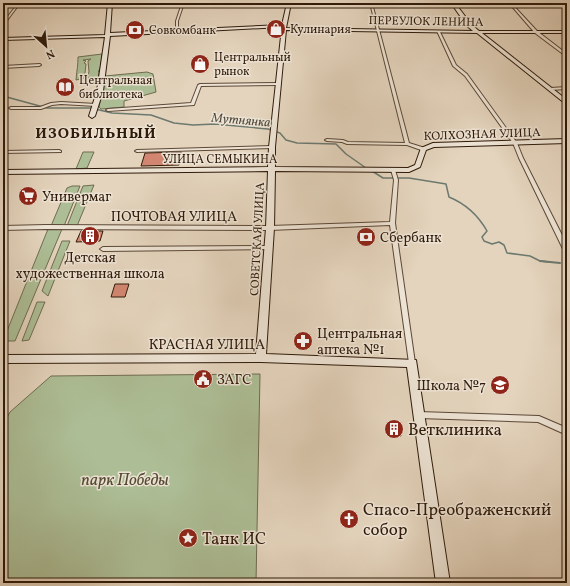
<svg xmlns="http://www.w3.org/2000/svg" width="570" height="586" viewBox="0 0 570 586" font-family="Vollkorn,serif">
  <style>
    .green { fill: #adbe96; stroke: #6e6c50 }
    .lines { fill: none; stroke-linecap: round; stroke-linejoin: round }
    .stream-far1 { stroke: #6c796f; stroke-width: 1.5 }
    .stream { stroke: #6c796f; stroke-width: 2 }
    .building { fill: #d38772; stroke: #2f1a0a }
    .street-casing { stroke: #5c4837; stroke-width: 2 }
    .secondary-casing { stroke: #2f1a0a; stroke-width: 2 }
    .street { fill: #ede3d4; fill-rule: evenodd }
    .secondary { fill: #ede3d4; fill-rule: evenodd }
    .labels { text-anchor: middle; stroke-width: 3; stroke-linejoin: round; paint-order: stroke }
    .far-street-label { font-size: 12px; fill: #2f1a0a; stroke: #ede3d4 }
    .far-poi-label { font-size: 12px; fill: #2f1a0a; stroke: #ede3d4; text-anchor: start }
    .far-water-label { font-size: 13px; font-style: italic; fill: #4e493c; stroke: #ede3d4 }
    .poi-label { font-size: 14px; fill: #2f1a0a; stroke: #ede3d4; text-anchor: start }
    .street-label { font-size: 14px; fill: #2f1a0a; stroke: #ede3d4 }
    .far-district-label { font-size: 15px; font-weight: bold; letter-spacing: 1px; fill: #2f1a0a; stroke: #ede3d4 }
    .near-poi-label { font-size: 17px; fill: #2f1a0a; stroke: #ede3d4; text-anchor: start }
    .near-park-label { font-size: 17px; font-style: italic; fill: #554b34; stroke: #ede3d4 }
  </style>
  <rect width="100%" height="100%" fill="#e4d4bd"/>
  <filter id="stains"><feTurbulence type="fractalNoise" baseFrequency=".005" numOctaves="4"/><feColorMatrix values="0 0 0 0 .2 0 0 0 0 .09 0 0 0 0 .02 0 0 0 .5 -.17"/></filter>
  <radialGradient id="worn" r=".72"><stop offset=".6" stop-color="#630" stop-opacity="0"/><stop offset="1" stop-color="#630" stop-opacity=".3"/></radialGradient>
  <path class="green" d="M102,54L100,70L98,71L99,72L98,78H87L89,72L88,61L91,59L83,60L86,61L84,63L86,64L85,73L84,74V78L76,80C77,69 78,65 78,57Z
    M147,72L153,74L156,92L124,101V107L101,109L99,107L105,76Z
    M83,152H94L87,168L76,169Z
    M94,185L77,226H67L83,186Z
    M72,186H80L64,226H51L67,188Z
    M48,229H62L15,341H3Z
    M62,241H70L48,296L42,291Z
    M37,302H45L29,340L22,341Z
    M260,374L256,583H3V425L10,412L51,376Z"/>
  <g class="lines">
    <path class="stream-far1" d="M3,96L47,108H91L112,113L151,115L174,123L193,125L215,124L268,129L280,133L286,140L297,143L336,144L346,154L366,168
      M372,171L383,178H409L446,184L449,197C466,204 478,215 487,231L482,237L484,241L492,244L499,242L504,245L507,253L530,256L540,261L550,262"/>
    <path class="stream" d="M540,261L560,263"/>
  </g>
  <path class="building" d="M181,152L179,165L141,166L145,153Z
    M81,231H103L100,241L76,242Z
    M115,284H129L125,297H111Z
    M387,423L400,424L401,436L388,435Z"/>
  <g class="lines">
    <defs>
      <path id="street" d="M18,3H20L3,26V23Z
        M182,3H184L178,21V31L177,32L176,31V21Z
        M370,3H372L409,143L425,148V150H421L407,145L347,144L342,142L327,141L325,140L327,139L343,140L348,142L405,143Z
        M509,3H511L537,31L567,54V57L535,33Z
        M437,31L440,32L456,65L467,74L517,143L523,158L567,245V253L564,251L519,158L513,143L465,76L453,66Z
        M40,64L41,65L39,66L3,68V66Z
        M278,83L280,84L279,85L201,86L194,105L108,111L106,110L108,109L191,103L198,85L200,84Z
        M567,87V89L550,90L548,89L550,88Z
        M61,102L96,104L98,105L96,106L61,104L52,105L41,109H11L9,108L11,107H40L51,103Z
        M272,146L274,147V148L137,152L135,151L137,150Z
        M59,150L61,151V152L3,153V151Z
        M391,169H393L395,170L398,180L395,223L415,363L414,365L412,366L410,365L409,363L390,225L270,230L46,229L3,230V226L46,225L270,226L390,222L394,180L391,170Z
        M269,246L271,247L272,248L271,249L103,251L100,249L103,247Z
        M419,412L539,416L567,428V435L538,422L419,418L416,417L415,415L416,413Z"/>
      <path id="secondary" d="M108,3H112L110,33L282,25L287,3H291L286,28L473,31L467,26L451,3H455L471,24L479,31H567V33H482L567,100V105L477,33L286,30L275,147V167L408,168L415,165L421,148L433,143L567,139V143L434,147L426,150L420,167L409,172L275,171L274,228L266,354L416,360L450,583H436L407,367L261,362L3,363V355L256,354L266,228L268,171L3,174V170L268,167L269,147L282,27L110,36L103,91L95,116L92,118L89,116L97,91L105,37L3,40V38L105,35Z"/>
    </defs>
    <use href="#street" class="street-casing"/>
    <use href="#secondary" class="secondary-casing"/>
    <use href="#street" class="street"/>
    <use href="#secondary" class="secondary"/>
  </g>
  <defs>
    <symbol id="shop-disc" viewBox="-11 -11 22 22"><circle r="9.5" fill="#8f2418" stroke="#ede3d4"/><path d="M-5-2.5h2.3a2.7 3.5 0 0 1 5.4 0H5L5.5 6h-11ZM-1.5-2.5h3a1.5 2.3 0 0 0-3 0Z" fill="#fff"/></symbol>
    <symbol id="bank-disc" viewBox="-11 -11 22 22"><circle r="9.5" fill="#8f2418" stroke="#ede3d4"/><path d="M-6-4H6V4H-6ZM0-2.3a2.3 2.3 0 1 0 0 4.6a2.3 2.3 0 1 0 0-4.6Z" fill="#fff"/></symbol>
    <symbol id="library-disc" viewBox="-11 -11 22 22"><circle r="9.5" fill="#8f2418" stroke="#ede3d4"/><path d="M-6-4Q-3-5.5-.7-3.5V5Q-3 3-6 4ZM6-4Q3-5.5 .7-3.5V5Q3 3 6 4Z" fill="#fff"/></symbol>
    <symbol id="supermarket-disc" viewBox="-11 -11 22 22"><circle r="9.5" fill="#8f2418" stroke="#ede3d4"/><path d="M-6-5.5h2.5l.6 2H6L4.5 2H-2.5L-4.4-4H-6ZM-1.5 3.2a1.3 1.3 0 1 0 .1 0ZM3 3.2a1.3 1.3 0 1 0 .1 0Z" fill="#fff"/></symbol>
    <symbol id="building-disc" viewBox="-11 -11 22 22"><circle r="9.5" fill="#8f2418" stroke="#ede3d4"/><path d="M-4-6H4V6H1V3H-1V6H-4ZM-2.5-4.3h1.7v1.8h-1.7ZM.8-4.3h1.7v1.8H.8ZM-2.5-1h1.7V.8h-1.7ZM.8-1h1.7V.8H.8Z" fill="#fff"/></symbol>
    <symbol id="pharmacy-disc" viewBox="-11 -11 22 22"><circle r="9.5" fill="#8f2418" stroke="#ede3d4"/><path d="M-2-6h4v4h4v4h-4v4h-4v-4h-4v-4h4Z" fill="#fff"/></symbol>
    <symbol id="civic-disc" viewBox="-11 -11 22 22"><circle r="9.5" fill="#8f2418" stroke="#ede3d4"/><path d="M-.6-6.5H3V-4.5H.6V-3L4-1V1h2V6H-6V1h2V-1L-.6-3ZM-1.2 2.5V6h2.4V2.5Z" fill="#fff"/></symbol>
    <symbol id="school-disc" viewBox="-11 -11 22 22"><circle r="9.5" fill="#8f2418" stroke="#ede3d4"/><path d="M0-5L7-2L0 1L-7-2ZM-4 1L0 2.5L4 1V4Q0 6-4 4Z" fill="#fff"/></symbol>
    <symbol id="church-disc" viewBox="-11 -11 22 22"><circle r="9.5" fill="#8f2418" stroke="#ede3d4"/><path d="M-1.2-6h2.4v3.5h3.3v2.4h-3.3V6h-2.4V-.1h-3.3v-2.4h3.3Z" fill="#fff"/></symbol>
    <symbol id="sight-disc" viewBox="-11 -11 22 22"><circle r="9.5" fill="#8f2418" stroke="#ede3d4"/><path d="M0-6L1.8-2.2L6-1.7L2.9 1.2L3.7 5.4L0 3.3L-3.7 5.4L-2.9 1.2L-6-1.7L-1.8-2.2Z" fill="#fff"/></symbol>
  </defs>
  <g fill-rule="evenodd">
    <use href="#shop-disc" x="265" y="18" width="22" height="22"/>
    <use href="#bank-disc" x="124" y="19" width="22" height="22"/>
    <use href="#shop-disc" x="189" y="53" width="22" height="22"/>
    <use href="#library-disc" x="54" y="76" width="22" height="22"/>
    <use href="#supermarket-disc" x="17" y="185" width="22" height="22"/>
    <use href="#building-disc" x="79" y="225" width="22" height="22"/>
    <use href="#bank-disc" x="355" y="226" width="22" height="22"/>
    <use href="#pharmacy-disc" x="292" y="330" width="22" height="22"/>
    <use href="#civic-disc" x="192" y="368" width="22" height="22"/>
    <use href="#school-disc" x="489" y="374" width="22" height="22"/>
    <use href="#building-disc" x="383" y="418" width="22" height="22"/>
    <use href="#church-disc" x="338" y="508" width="22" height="22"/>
    <use href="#sight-disc" x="177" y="527" width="22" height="22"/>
  </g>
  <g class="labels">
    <g class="far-street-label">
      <text transform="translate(426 21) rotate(1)" y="4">ПЕРЕУЛОК ЛЕНИНА</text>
      <text transform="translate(482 134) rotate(-2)" y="4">КОЛХОЗНАЯ УЛИЦА</text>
      <text x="220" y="163">УЛИЦА СЕМЫКИНА</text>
      <text transform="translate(257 239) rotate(-87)" y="4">СОВЕТСКАЯ УЛИЦА</text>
    </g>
    <g class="far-poi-label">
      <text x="290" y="33">Кулинария</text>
      <text x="149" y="34">Совкомбанк</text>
      <text x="214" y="61">Центральный<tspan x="214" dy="14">рынок</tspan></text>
      <text x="79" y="84">Центральная<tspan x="79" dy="14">библиотека</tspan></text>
    </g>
    <g class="far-water-label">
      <text transform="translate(241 119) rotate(5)" y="5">Мутнянка</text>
    </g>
    <g class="poi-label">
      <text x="42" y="201">Универмаг</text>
      <text x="380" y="242">Сбербанк</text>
      <text x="90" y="262" text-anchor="middle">Детская<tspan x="90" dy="16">художественная школа</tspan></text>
      <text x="317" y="338">Центральная<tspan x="317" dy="16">аптека №1</tspan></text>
      <text x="217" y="384">ЗАГС</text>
      <text x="486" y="390" text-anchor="end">Школа №7</text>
    </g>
    <g class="street-label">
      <text x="174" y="221">ПОЧТОВАЯ УЛИЦА</text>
      <text x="207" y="349">КРАСНАЯ УЛИЦА</text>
    </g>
    <g class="far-district-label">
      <text x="96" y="138">ИЗОБИЛЬНЫЙ</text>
    </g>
    <g class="near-poi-label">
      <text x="408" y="435">Ветклиника</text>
      <text x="363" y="515">Спасо-Преображенский<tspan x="363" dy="20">собор</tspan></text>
      <text x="202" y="544">Танк ИС</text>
    </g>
    <g class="near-park-label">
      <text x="125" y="485">парк Победы</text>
    </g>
  </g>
  <rect width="570" height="586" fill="none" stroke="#e4d4bd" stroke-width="16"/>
  <rect x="4" y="4" width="562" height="578" fill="none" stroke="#2f1a0a" stroke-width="2"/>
  <rect x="8" y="8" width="554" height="570" fill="none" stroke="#2f1a0a"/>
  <g transform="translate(46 46) rotate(153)" stroke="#ede3d4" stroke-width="3" paint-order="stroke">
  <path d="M0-3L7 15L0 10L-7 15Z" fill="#2f1a0a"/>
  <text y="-6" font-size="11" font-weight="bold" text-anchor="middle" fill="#2f1a0a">N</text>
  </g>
  <rect width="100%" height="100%" filter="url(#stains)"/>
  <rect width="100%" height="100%" fill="url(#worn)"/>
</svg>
